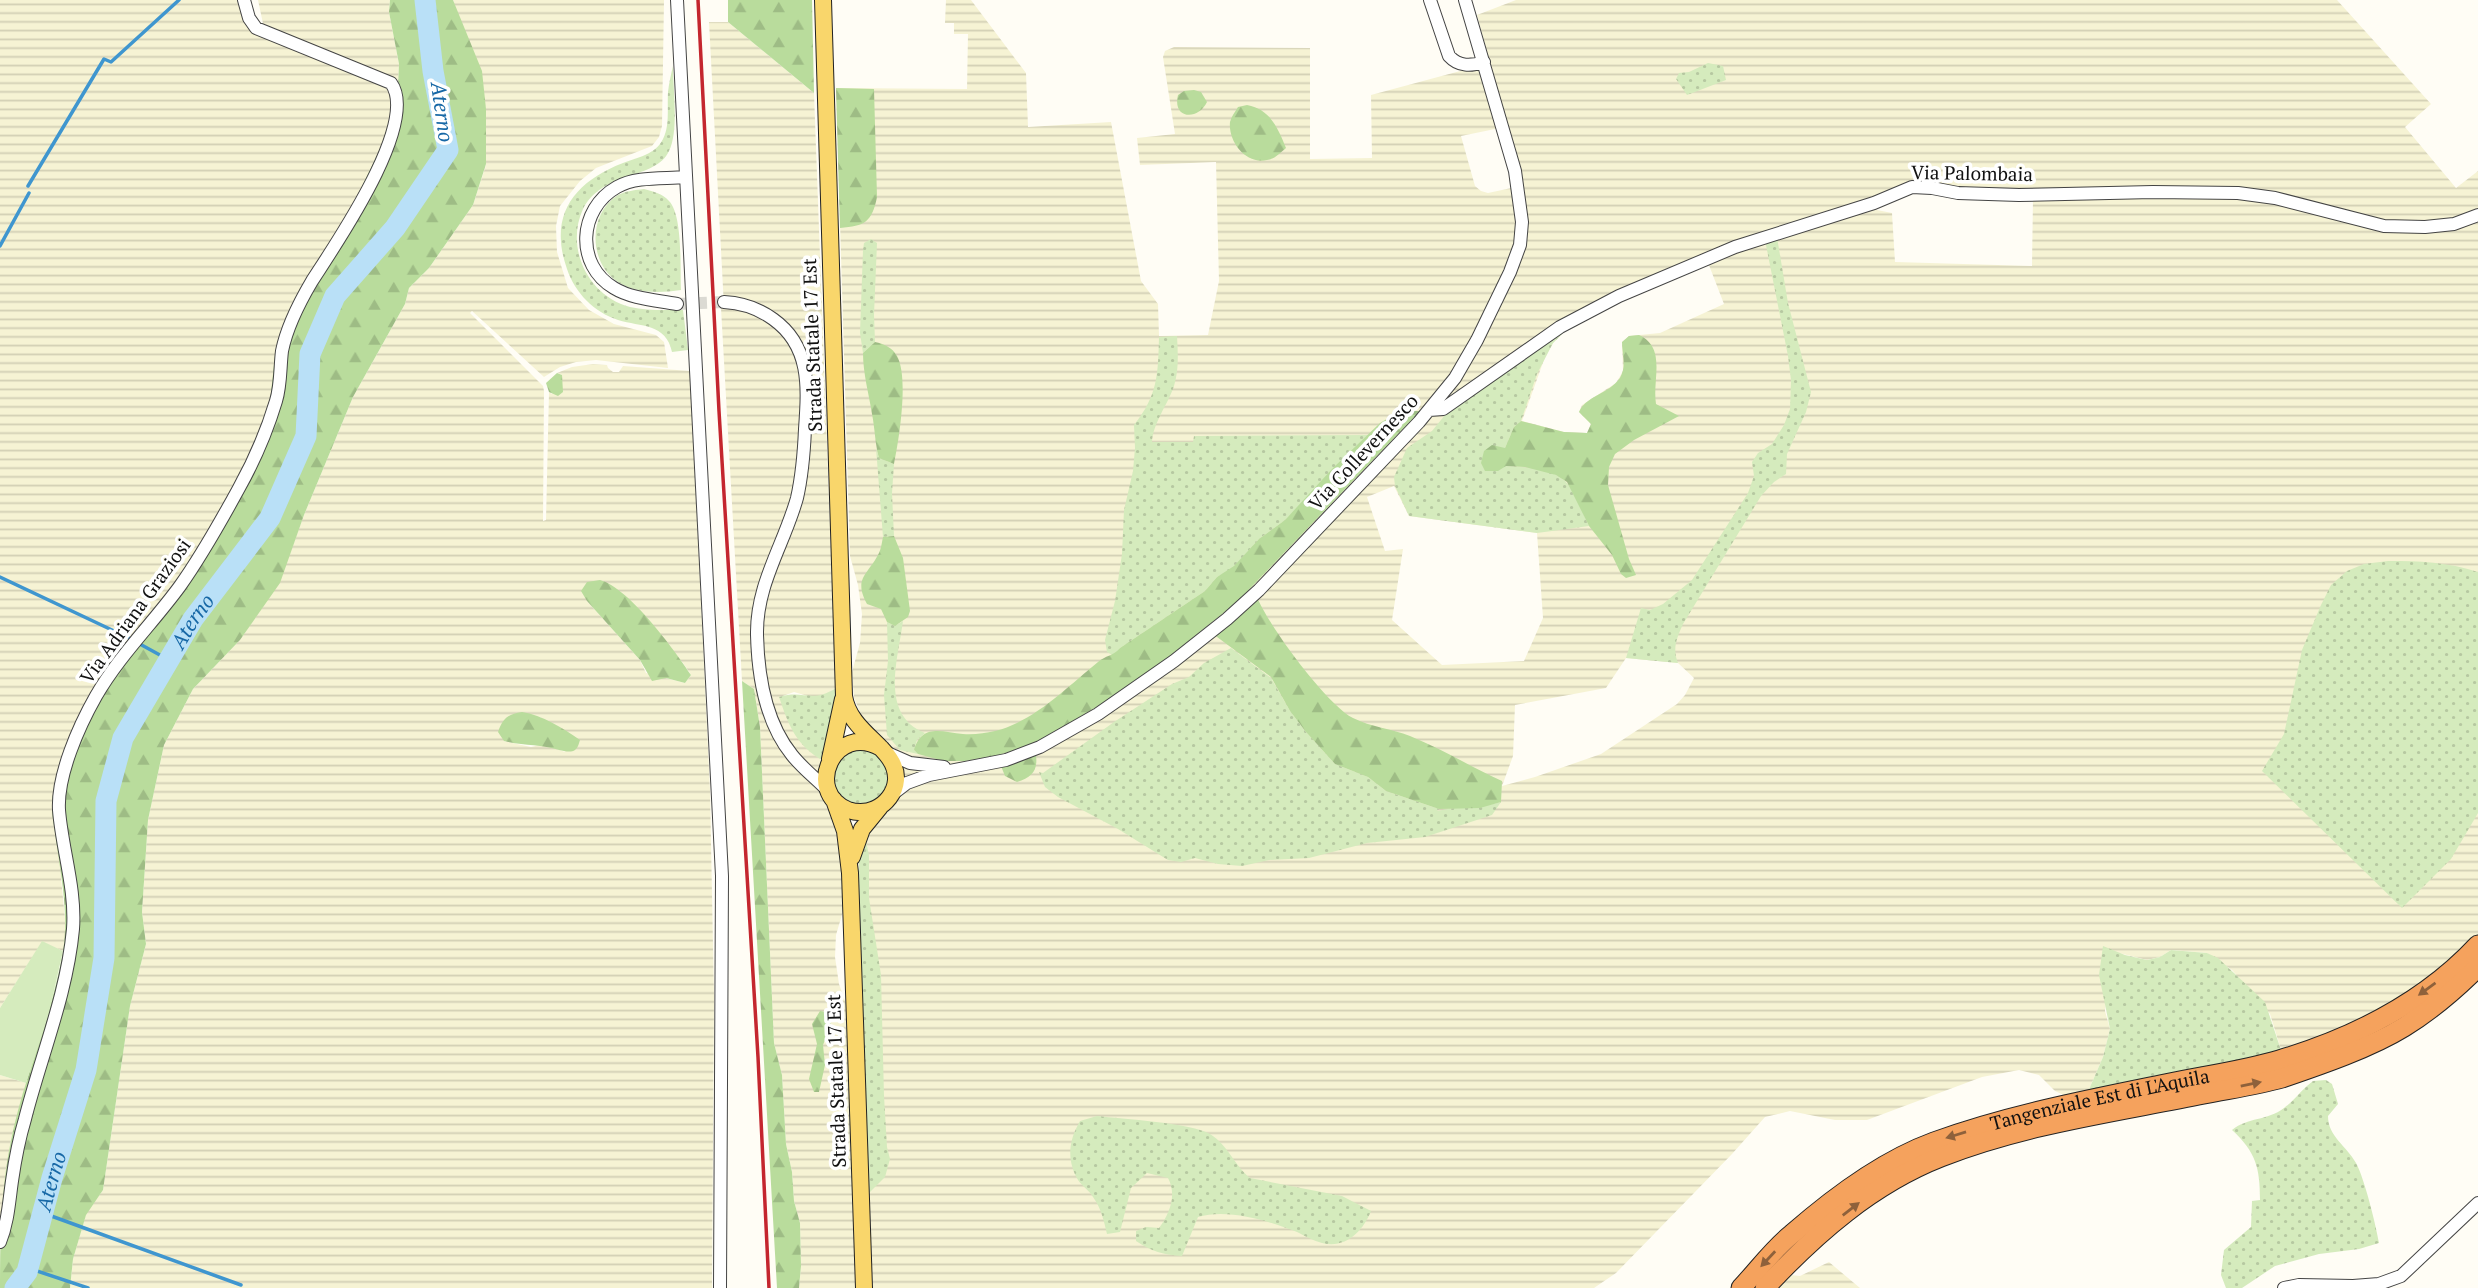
<svg xmlns="http://www.w3.org/2000/svg" width="2478" height="1288" viewBox="0 0 2478 1288" font-family="'PT Serif',serif">
  <style>
    .farmland { fill: url(#farmland-rules); fill-rule: evenodd }
    .grass { fill: url(#grass-dots) }
    .forest { fill: url(#forest-firs) }
    .park { fill: #d5ebbd }
    .lines { fill: none; stroke-linecap: round; stroke-linejoin: round }
    .stream { stroke: #3f96cf; stroke-width: 3.5 }
    .river { stroke: #b9e0f7; stroke-width: 21 }
    .minor-tunnel { stroke: #dbdad3; stroke-width: 12; stroke-dasharray: 12 6; stroke-linecap: butt }
    .minor-casing { stroke: #444; stroke-width: 14 }
    .major-casing { stroke: #222; stroke-width: 18 }
    .highway-casing { stroke: #222; stroke-width: 21 }
    .minor { stroke: #fff; stroke-width: 12 }
    .major { stroke: #f9d66b; stroke-width: 16 }
    .highway { stroke: #f5a25d; stroke-width: 19 }
    .rail { stroke: #c4262e; stroke-width: 3.5 }
    .oneway { fill: #8e613b }
    .labels { text-anchor: middle; stroke-width: 7; stroke-linejoin: round; paint-order: stroke }
    .street-label { font-size: 19px; fill: #111; stroke: #fff }
    .water-label { font-size: 21px; font-style: italic; fill: #1768a6; stroke: #fff }
  </style>
  <defs>
    <pattern id="farmland-rules" width="6" height="5" patternUnits="userSpaceOnUse" patternTransform="scale(1.75)"><rect width="6" height="5" fill="#f6f3d4"/><path d="M0 2.5h6" fill="none" stroke="#d2cfb5"/></pattern>
    <pattern id="grass-dots" width="8" height="8" patternUnits="userSpaceOnUse" patternTransform="scale(1.75)"><rect width="8" height="8" fill="#d5ebbd"/><path d="M2 2h.1M6 6h.1" fill="none" stroke="#b6c8a1" stroke-width="1.8" stroke-linecap="round"/></pattern>
    <pattern id="forest-firs" width="22" height="20" patternUnits="userSpaceOnUse" patternTransform="scale(1.75)"><rect width="22" height="20" fill="#b9dc9c"/><path d="M5 1l3.5 6h-7zM16 11l3.5 6h-7z" fill="#9ebc85"/></pattern>
  </defs>
  <rect width="100%" height="100%" fill="#fffdf5"/>
  <path class="farmland" d="M0,0H240L244,20L248,27L254,31L398,91L383,143L273,381L270,402L253,449L235,486L189,565L96,684L61,878L66,929L63,951L42,942L0,1008Z
    M258,0H390L389,12L399,64L398,86L265,33Z
    M453,0H664L662,126L659,137L652,146L596,168L580,181L560,206L556,226L557,252L568,288L589,310L614,324L656,335L664,342L668,368L596,360L576,362L560,367L544,377L472,311L470,313L543,386L544,391L543,521L546,520L549,392L552,394L562,375L557,373L572,367L593,364L607,365L608,368L613,372H619L623,366L690,371L710,790L714,997L712,1288H70L73,1259L86,1214L103,1190L130,1006L146,944L142,912L148,820L164,745L193,689L240,640L279,583L304,515L353,397L405,304L409,288L429,268L473,205L486,165V109ZM622,594L683,663L691,675L685,683L646,673L640,660L587,601ZM540,717L549,723L565,752L544,744L531,747L504,741Z
    M946,0H971L1026,73L1028,127L1111,122L1141,281L1158,304L1159,336L1208,335L1219,281L1216,162L1140,165L1137,138L1175,134L1163,57L1165,51L1174,47L1310,48V159L1372,158L1371,95L1490,63L1477,15L1516,0H2337L2431,104L2405,127L2456,188L2478,171V935L2430,983L2330,1038L2282,1053L2270,1014L2232,970L2207,953L2171,950L2160,957L2147,960L2111,951L2105,1011L2110,1029L2103,1057L2087,1094L2070,1098L2055,1091L2039,1075L2019,1070L1982,1077L1867,1120H1835L1790,1111L1765,1117L1732,1154L1616,1273L1594,1288H871L858,885L863,719L854,698L852,672L860,643L862,614L858,585L850,556L836,88L967,89L968,34H954V23H945ZM1500,128L1516,187L1488,193L1481,191L1475,186L1461,136ZM1911,190L2033,198L2032,266L1895,262L1892,213L1872,209ZM1707,260L1724,304L1660,333L1629,336L1622,342L1623,371L1616,383L1582,405L1579,412L1591,424L1587,433L1564,432L1522,421L1545,357L1553,343L1568,328L1621,299ZM1394,486L1409,516L1537,533L1543,618L1524,661L1442,665L1392,620L1403,549L1385,551L1367,497ZM1626,658L1678,663L1694,678L1685,695L1677,704L1601,754L1535,777L1502,786L1513,756L1515,705L1606,688Z
    M709,22H728L814,93L836,688L823,697H811L794,692L780,697L824,761L843,859L844,908L836,935L835,957L839,984L851,1018L859,1288H799L801,1266L800,1223L794,1201L792,1172L786,1144L782,1075L774,1043L760,727L754,689L742,681L721,308L724,307Z
    M0,1075L26,1083L11,1139L0,1224Z
    M1829,1262L1860,1288H1774L1790,1275L1800,1276Z"/>
  <path class="grass" d="M1708,63L1723,66L1726,80L1687,95L1676,79L1679,73L1689,72Z
    M673,66C673,89 679,131 669,151C656,180 603,170 583,209C565,248 588,296 630,307C647,311 665,310 683,310L688,350L672,352C666,323 641,327 618,320C594,312 575,293 567,269C548,215 574,182 623,163C638,157 655,155 663,139C670,126 667,107 668,92C669,83 671,74 673,66Z
    M644,189C654,192 662,193 669,201C683,215 680,269 681,290C660,293 637,294 618,282C589,264 587,214 618,195C626,191 635,190 644,189Z
    M1777,237L1788,303L1811,392L1806,412L1787,454L1786,474L1774,482L1761,496L1683,624C1677,638 1672,648 1678,663L1626,658L1641,608L1650,610L1663,604L1692,580L1748,493L1754,476L1752,462L1758,453L1772,444L1784,425L1790,409L1791,380L1788,356L1765,240Z
    M871,239L877,243L874,315L875,342L863,353L860,333L863,250L864,243Z
    M1568,328L1553,343L1537,374L1521,421L1514,427L1505,448L1506,466C1523,467 1551,468 1565,481C1576,491 1582,513 1589,526L1537,533L1409,516L1395,486L1394,477L1407,448L1432,431L1445,415L1481,387Z
    M1177,336C1178,353 1179,370 1174,386C1168,404 1153,423 1152,442H1193L1194,436L1368,435L1285,520L1259,539L1234,567L1217,577L1205,591L1120,648L1114,656L1107,652L1105,640L1115,601L1122,554L1124,510L1133,471L1135,448L1134,425C1158,395 1158,374 1159,337Z
    M876,448L879,458L894,464L892,493L894,536L883,537Z
    M2388,561C2419,561 2448,562 2478,572V813L2451,859L2402,908L2262,771L2284,734L2302,650L2321,605L2331,585L2347,571L2364,564Z
    M903,621C898,659 879,715 925,733L917,740L914,750L918,754L900,750L887,735L884,695L888,661L887,622L895,626Z
    M1231,648L1271,678L1290,711L1306,732L1335,764L1368,777L1386,791L1439,809L1437,811C1458,806 1479,808 1501,802L1492,815L1425,837L1367,843L1309,858L1269,860L1242,866L1218,864L1195,858L1181,862L1168,860L1118,829L1058,797L1045,787L1039,772L1043,773L1114,722L1172,684L1189,677L1204,663Z
    M836,688L835,715L824,761C796,746 789,726 779,697C804,689 811,704 836,688Z
    M834 777a27 27 0 1 1 54 0a27 27 0 1 1-54 0Z
    M865,837L869,855V898L881,975L884,1096L887,1147L890,1159L885,1177L868,1194L858,885L859,860Z
    M2103,946L2125,955L2147,960L2160,957L2171,950L2207,953L2218,958L2265,1002L2282,1053L2087,1094L2103,1057L2110,1029L2099,975Z
    M2326,1080L2332,1084L2338,1104L2328,1116C2328,1137 2347,1146 2356,1163C2364,1177 2376,1225 2379,1243L2359,1249L2319,1254L2275,1266L2242,1288H2226L2221,1275L2224,1250L2251,1227L2252,1201L2260,1200C2260,1168 2256,1152 2232,1130C2248,1117 2267,1121 2284,1108C2295,1100 2302,1089 2313,1081Z
    M1097,1116C1122,1119 1192,1123 1210,1134C1228,1145 1234,1165 1250,1178L1342,1196L1371,1211C1363,1231 1346,1249 1322,1243C1314,1241 1305,1236 1297,1232C1269,1221 1228,1208 1198,1217L1182,1256C1164,1255 1151,1251 1136,1241V1231L1146,1227L1159,1228C1170,1213 1177,1195 1168,1178L1147,1173L1131,1188L1120,1232L1107,1234C1104,1221 1101,1208 1093,1197C1089,1190 1082,1186 1078,1180C1066,1159 1069,1140 1080,1121Z"/>
  <path class="forest" d="M390,0H453L482,71L486,109V164L473,205L429,268L409,288L405,304L353,397L304,515L280,583L240,640L193,689L164,745L148,820L142,912L146,944L130,1006L103,1190L86,1215L73,1259L70,1288H0C0,1238 1,1189 11,1140C24,1076 52,1016 63,951C69,914 61,876 56,840C55,829 52,818 52,808C53,766 76,720 96,684L189,565L235,486L253,449L270,402L275,355L288,313L349,213L383,143L398,86L399,64L389,12Z
    M728,0H812L814,93L728,22Z
    M836,88L874,89L877,197C872,222 865,226 840,228Z
    M1194,90L1201,92L1207,102C1198,121 1172,119 1178,95L1184,91Z
    M1247,105C1270,109 1278,128 1286,148C1280,153 1275,159 1267,160C1246,165 1228,142 1230,122C1231,117 1235,112 1238,107Z
    M1639,335C1667,348 1652,379 1656,404L1679,416L1634,440L1615,454L1609,467L1608,485L1629,559L1636,575L1626,578L1621,574L1612,555L1589,526L1567,482L1556,475L1525,467L1506,466L1498,471H1485L1481,463L1484,451L1492,445L1505,448L1514,427L1521,421L1564,432L1587,433L1591,424L1579,412C1587,393 1618,393 1623,370C1625,362 1622,351 1622,342L1629,336Z
    M875,342C884,344 892,347 897,356C909,377 899,440 894,464L879,458C875,444 875,429 872,414C869,394 863,374 863,353Z
    M557,373L562,375L563,392L558,396L549,392L546,383Z
    M1400,411H1420L1237,602L1170,656L1113,697L1038,742L999,755L965,761H944L918,754L914,750C922,723 942,732 963,734C974,735 985,733 995,731C1035,721 1067,687 1098,662C1106,655 1112,657 1120,648L1205,591L1217,577L1234,566L1259,539L1285,520L1333,468L1380,423Z
    M894,536L903,558L910,611L908,617L895,626L887,622L881,609L867,604C853,578 868,575 879,553C881,549 882,542 883,537Z
    M600,580C629,588 674,649 691,675L685,683L666,678L652,681L640,660L587,601L581,591L587,582Z
    M1257,597C1268,625 1327,705 1353,718C1371,727 1392,729 1410,736C1442,749 1471,767 1502,781L1501,802L1480,808L1439,809L1386,791L1368,777L1335,764L1306,732L1290,711L1271,677L1213,634Z
    M742,681L754,689L760,727L774,1043L782,1075L786,1144L792,1172L794,1201L800,1223L801,1266L799,1288H777Z
    M522,712C542,715 563,728 580,740C579,743 578,748 575,750C571,753 564,751 559,750C541,744 523,746 504,741L498,732C503,718 508,714 522,712Z
    M1036,755C1038,771 1032,777 1017,782L1005,776L1001,766Z
    M820,1011L826,1012L831,1024L823,1045L825,1065L819,1092H814L809,1079L817,1044L812,1024Z"/>
  <path class="park" d="M42,941L63,951L48,1017L26,1083L0,1075V1008Z"/>
  <g class="lines">
    <path class="stream" d="M28,186L104,59L111,62L179,0
      M0,246L29,193
      M0,577L131,639
      M138,643L169,660
      M43,1213L241,1285
      M28,1268L88,1288"/>
    <path class="river" id="s1" d="M15,1288L27,1272L52,1178L86,1070L104,958L106,801L123,738L193,619L270,518L306,436L310,354L335,296L395,228L448,150L433,71L425,0"/>
    <path class="minor-tunnel" d="M677,304L724,302"/>
    <defs>
      <path id="minor" d="M677,0L722,876L720,1288
        M1430,0L1449,56C1459,67 1471,66 1484,62
        M724,302C742,303 758,308 773,319C811,346 808,387 805,429C804,452 802,476 797,498C784,545 756,584 757,635C758,675 766,723 792,755C803,769 818,780 830,793
        M677,304C656,300 632,299 614,288C575,265 578,209 617,187C636,176 664,179 685,177
        M1429,410L1443,409L1560,327L1619,296L1735,247L1874,203L1912,187L1932,188L1958,193L2019,195L2153,192L2238,193L2275,198L2384,226L2425,227L2454,224L2478,215
        M885,752L910,763L944,767
        M890,796L907,783L929,775L1006,760L1040,747L1098,714L1174,661L1227,619L1259,590L1419,422L1455,378L1477,340L1510,272L1520,245L1522,222L1515,171L1465,0
        M0,1242C8,1222 9,1202 12,1181C15,1160 19,1139 25,1119C41,1056 67,994 73,929C76,889 62,849 59,810C57,775 79,726 96,696C119,656 153,623 180,586C202,555 221,521 239,488C254,461 267,431 276,401C281,385 280,367 282,351C287,326 299,303 312,281C335,245 420,123 391,83L256,28L249,18L244,0
        M2284,1288L2299,1285L2353,1286L2379,1284L2401,1276L2478,1203"/>
      <path id="major" d="M823,0L844,696C850,735 898,747 896,780C895,793 886,804 875,809C866,813 857,813 848,810C803,792 834,721 881,748
        M830,759L843,699
        M834,800L845,831L850,873L864,1288
        M852,857L862,829L880,807"/>
      <g id="highway">
        <path id="s2" d="M1741,1288C1758,1270 1773,1249 1792,1234C1833,1198 1882,1161 1934,1142C2008,1115 2087,1100 2165,1084C2202,1076 2242,1071 2279,1060C2353,1038 2425,1002 2478,945"/>
        <path d="M1765,1288C1815,1234 1872,1184 1941,1157C2025,1124 2116,1112 2204,1094C2229,1089 2257,1085 2282,1078C2320,1065 2370,1048 2404,1027C2430,1011 2456,989 2478,967"/>
      </g>
    </defs>
    <use href="#minor" class="minor-casing"/>
    <use href="#major" class="major-casing"/>
    <use href="#highway" class="highway-casing"/>
    <use href="#minor" class="minor"/>
    <use href="#major" class="major"/>
    <use href="#highway" class="highway"/>
    <path class="rail" d="M698,0L719,411L758,1057L769,1288"/>
  </g>
  <defs><path id="oneway-solid" d="M-6-.8H1V-3.2L6.5 0L1 3.2V.8H-6Z" transform="scale(1.75)"/></defs>
  <g class="oneway">
    <use href="#oneway-solid" transform="translate(2427 989) rotate(144)"/>
    <use href="#oneway-solid" transform="translate(2251 1084) rotate(-12)"/>
    <use href="#oneway-solid" transform="translate(1956 1135) rotate(163)"/>
    <use href="#oneway-solid" transform="translate(1851 1209) rotate(-38)"/>
    <use href="#oneway-solid" transform="translate(1768 1259) rotate(133)"/>
  </g>
  <g class="labels">
    <g class="street-label">
      <text transform="translate(1972 173) rotate(1)" y="7">Via Palombaia</text>
      <text transform="translate(812 345) rotate(-92)" y="7">Strada Statale 17 Est</text>
      <text transform="translate(1363 452) rotate(-47)" y="7">Via Collevernesco</text>
      <text transform="translate(135 611) rotate(-54)" y="7">Via Adriana Graziosi</text>
      <text transform="translate(836 1081) rotate(-92)" y="7">Strada Statale 17 Est</text>
      <text dy="7" stroke="none"><textPath href="#s2" startOffset="416">Tangenziale Est di L'Aquila</textPath></text>
    </g>
    <g class="water-label">
      <text transform="translate(442 112) rotate(82)" y="7">Aterno</text>
      <text dy="7" stroke="none"><textPath href="#s1" startOffset="702">Aterno</textPath></text>
      <text dy="7" stroke="none"><textPath href="#s1" startOffset="114">Aterno</textPath></text>
    </g>
  </g>
</svg>
